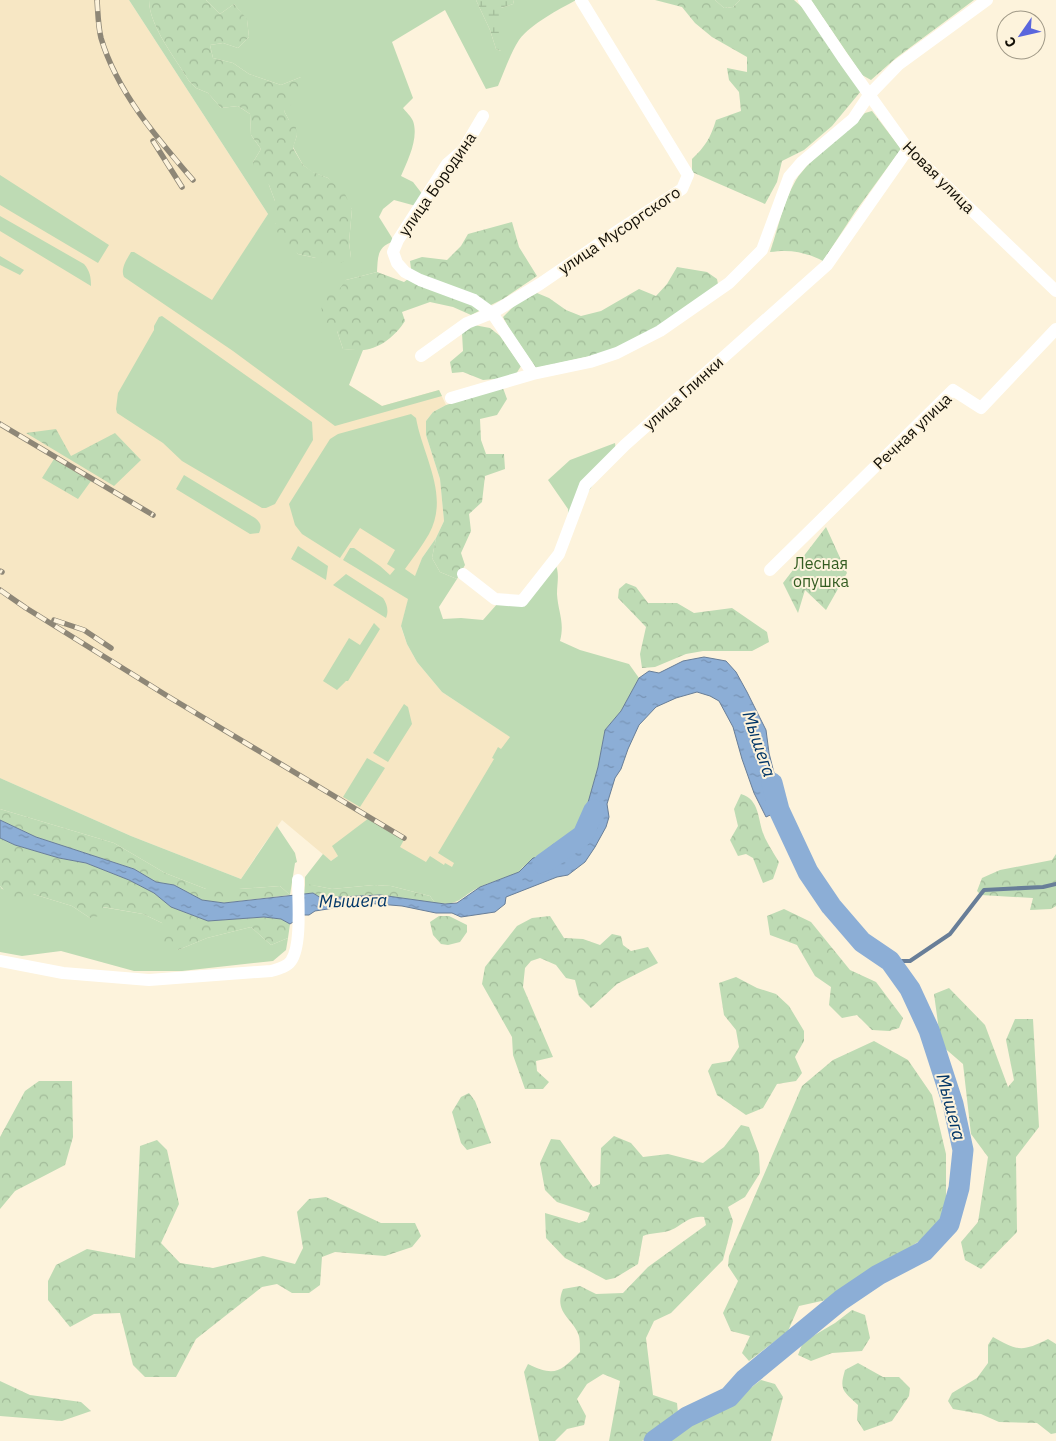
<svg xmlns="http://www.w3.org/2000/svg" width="1056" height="1441" viewBox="0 0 1056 1441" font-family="'IBM Plex Sans',sans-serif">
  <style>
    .built { fill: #f7e7c4 }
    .green { fill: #bedbb4 }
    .forest { fill: url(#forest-crowns) }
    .wetland { fill: url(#wetland-marsh) }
    .water { fill: url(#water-ripples); stroke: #687e98 }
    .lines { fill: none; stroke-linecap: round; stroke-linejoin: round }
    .stream { stroke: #687e98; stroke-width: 4 }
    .river { stroke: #8caed6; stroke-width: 21 }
    .minor { stroke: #fff; stroke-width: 12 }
    .rail-casing { stroke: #8e8777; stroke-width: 5.5 }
    .rail { stroke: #fdf3dc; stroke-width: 4; stroke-dasharray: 11; stroke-linecap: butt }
    .labels { text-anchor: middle; stroke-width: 4; stroke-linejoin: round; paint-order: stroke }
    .street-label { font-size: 16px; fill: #130f06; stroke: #fdf3dc }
    .park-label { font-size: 16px; fill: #335c21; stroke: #fdf3dc }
    .water-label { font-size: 18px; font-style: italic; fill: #023667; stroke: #fdf3dc }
  </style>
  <defs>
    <pattern id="forest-crowns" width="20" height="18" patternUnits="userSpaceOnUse" patternTransform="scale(1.25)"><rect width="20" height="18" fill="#bedbb4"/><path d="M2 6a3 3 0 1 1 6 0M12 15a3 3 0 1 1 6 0" fill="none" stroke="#a2bb99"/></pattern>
    <pattern id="wetland-marsh" width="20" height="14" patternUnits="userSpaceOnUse" patternTransform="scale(1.25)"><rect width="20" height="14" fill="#bedbb4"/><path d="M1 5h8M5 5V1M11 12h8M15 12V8" fill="none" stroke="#a2bb99"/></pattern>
    <pattern id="water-ripples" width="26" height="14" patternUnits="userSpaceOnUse" patternTransform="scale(1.25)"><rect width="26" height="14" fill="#8caed6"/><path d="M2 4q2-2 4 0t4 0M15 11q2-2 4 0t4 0" fill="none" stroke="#7894b6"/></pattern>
  </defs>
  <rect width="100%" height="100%" fill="#fdf3dc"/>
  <path class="built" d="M0,0H129L268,214L214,299L382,406L439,390L446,405L433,412L426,421V435L440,479L444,521L436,538L422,558L411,589L401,627L407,644L417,662L442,692L538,755L452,870L436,875L356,843L331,861L282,820L262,847L241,879L131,836L0,778Z"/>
  <path class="green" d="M129,0H149C149,26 176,59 189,81L196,88L208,93L221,108L238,106L250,114L251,135L261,149L253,162L269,185L275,201V223L298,254L316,258H351L349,242L352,209L328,178L312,172L303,165L293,147L297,135L284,111L301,77L281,85L249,74L233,63L213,58L210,45L223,43L238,48L249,37L247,20L234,4L220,14L206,0H476L490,30L496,49L501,51V8L513,4L514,0H576C558,10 532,23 519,40C511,52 504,72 498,86L486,89L445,10L392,42L413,98L403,108C406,112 411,116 413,121C419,138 408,160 401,176L413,182L423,195L416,206L394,200L383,209L379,217L394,241C377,247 378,256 377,272L346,280L337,331L343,349L363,350L349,385L382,406L439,390L442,396L335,426L233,351L124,277C120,269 127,259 131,252H134L212,300L268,214Z
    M715,0H740L733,7L724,8Z
    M0,175L109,245L98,263L0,205Z
    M0,216L84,264C90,271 91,277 91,286L0,231Z
    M0,256L24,270L20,275L0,265Z
    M162,316L312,422L313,440L275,504L266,508H262L182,461L163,443L117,413L116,409L118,393L154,330V326L159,317Z
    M411,414L416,418C423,457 450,495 429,534C422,546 413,558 405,569L415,576L422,558L436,538L432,558L440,572L457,579L439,607L443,619L461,618L483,620L498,603L517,605L555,563C560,574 557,582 557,594C558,612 565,622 560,641L580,650L629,664L639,678L621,711L605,730L598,767L582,824L583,835L579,844L542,857L523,867L519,872C507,877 494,881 482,886C461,895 461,907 435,903L430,896L391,886L374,885L332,889L317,886L305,885V877L323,854L331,861L338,856L332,846L369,818L404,840L400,847L426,862L430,856L444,865L445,863L452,867L454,863L438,853L494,759L492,758L498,747L501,749L510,737L442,692L417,662L407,644L401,626L408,599L343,560L350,548H354L380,566L390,575L395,569L387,564L395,550L360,528L340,558L302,534L295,525L289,504L330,439L338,434Z
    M615,443L616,451L569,520L568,509L548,480L570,460Z
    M184,475L255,518C261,523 262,526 259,533L250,534L176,489Z
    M298,546L328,566L326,580L291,559Z
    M346,574L383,598C387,604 389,611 386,618L333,585Z
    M374,623L380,629L348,681H346L337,690L323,681L349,638L360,645Z
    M404,704L408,707L412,724L388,762L373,753Z
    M367,758L385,768L360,807L343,797Z
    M0,778L131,836L241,879L277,826L295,853L297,862L295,863L290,895L280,886L239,889H206L165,873L114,843L0,809Z
    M0,886L2,889L33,894L72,906L90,918L102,907L143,914L162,923L178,950L207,938L251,927L271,945L288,938L286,950L273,961L182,971H134L61,951L22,956L0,952Z"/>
  <path class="forest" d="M149,0H206L220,14L234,4L247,19L249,37L238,48L223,43L210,45L213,58L233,63L249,74L281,85L301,77C304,93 295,101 284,111L289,120L295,122L297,135L293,148L303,165L313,172L328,178L345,194L352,209L349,242L351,258L329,268L316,258L298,254L279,238L275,223V201L269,185L255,179L253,162L261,149L251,135L250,114L238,106L221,108L208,93L196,88L189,81C176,59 149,26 149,0Z
    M655,0H715L724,8L733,7L740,0H794L804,9L861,91L832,126L804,150L782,161L777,182L765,204L692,172V159C705,147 711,137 716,120L741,111L739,92L729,80L727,68L747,72V57L712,37L695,23L682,7Z
    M811,0H974L896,58L871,80L862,75Z
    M872,111L901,149L855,212L823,261C805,252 791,249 770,252C778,229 783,202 796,180C810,158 845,133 865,113Z
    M512,222L519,247L537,276L503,299L471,315L453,307L430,302L402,312L405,321C396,335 381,348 364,350C357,351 350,349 343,349L337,331L322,321L321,292L338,291L346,280L377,272L404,282L412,276L410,261L422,257L447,260L461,246L468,234Z
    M677,267L707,272L717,279L718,284L650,332L613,351L536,368L510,330L503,317L517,303L537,293L549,298L566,310L581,316L601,311L639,289L656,296L667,284Z
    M474,325L490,328L500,336L521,366L516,374L506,378L483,380L463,372L452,373L450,362L463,351L462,333Z
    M503,388L507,399L497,415L480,419L481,440L486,454H504L505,469L485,476L482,502L469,514L471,531L461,553L465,565L457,579L440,572L432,558L436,538L444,521L440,479L426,435V421L433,412L446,405Z
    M56,429L71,456L115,433L141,460L114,486L26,433Z
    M54,459L91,481L78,499L42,478Z
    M826,527L847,573L826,610L805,590L798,613L783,583Z
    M626,583L636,587L648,603H677L694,613L732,608L767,632L769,642L752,651H703L686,654L655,667L642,668L640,654L646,627L618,598L619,589Z
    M741,794C761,800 757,821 765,838C769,846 774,854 779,862L773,879L763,883L753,858L746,854L738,856L730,840L738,826L734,809Z
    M0,809L114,843L165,873L206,889H239L280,886L290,895L224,903L202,900L174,885L156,882L134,869L36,837L0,820Z
    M0,838L15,845L59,858L86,863L129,880L154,893L171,907L208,921L264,917L281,919L290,924L288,938L271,945L251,927L207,938L178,950L164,943L162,923L143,914L103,907V915L90,918L72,906L33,894L15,901L0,886Z
    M1056,854V906L1051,909L1030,910L1033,898L981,895L977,891L982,878L1000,870L1052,860Z
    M307,884L332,889L374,885L391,886L430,896L435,903L380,895L321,898L313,893L304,894L305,885Z
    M784,909L811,922L850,970L876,982L903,1018L899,1028L889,1031L872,1030L857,1015L842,1018L829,1005L831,987L815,976L797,945L770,935L767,916Z
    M439,916H449L467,925V932L460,942L448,945L441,944L433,935L430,922Z
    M550,916L564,938L583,939L600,945L612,934L621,936L623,945L631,951L648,947L658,963L617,984L591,1008L579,996L575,980L566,978L556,965L540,958L531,961L525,968L523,987L553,1057L536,1061L537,1071L549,1082L543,1089H525L513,1055L512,1037L482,984L485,967L517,926L532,918Z
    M736,977L757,988L776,994L789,1006L804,1031V1041L795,1057L802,1073L796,1081L777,1084L763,1108L746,1115L717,1095L708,1071L712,1064L730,1061L739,1047L736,1030L724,1015L719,983Z
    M949,988L985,1025L1008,1087L1014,1080L1006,1040L1015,1019H1033L1039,1127L1016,1157L1017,1232L981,1269L965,1260L961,1242L978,1222L988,1157L971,1134L963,1064L941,1045L934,994Z
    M874,1041L908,1060L932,1095L946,1154V1210L934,1231L835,1298L799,1306L788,1331L749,1361L742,1353L750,1336L731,1331L723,1313L738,1281L728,1266L729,1256L802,1086L833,1060Z
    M39,1081H72L73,1137L65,1165L15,1191L0,1209V1137L25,1091Z
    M469,1093L475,1101L491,1143L467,1150L461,1143L452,1112L461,1097Z
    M741,1125L749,1127L759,1154L760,1173L745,1197L728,1207L733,1221L723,1260L671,1313L654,1321L646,1338L653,1395L677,1403L678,1413L642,1441H609L620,1381L603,1374L587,1384L577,1399L586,1416L584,1425L567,1429L555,1441H539L524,1372L528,1364C555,1377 560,1372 580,1352C580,1347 580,1340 579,1336C573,1318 553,1313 563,1289L580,1286L596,1294L623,1293L648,1267L706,1225L704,1217C689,1215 683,1225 671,1230C662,1234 652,1232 643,1236L638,1264L615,1278L606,1280L565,1258L546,1238L545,1213L579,1223L587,1220L590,1213L557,1202L545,1190L540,1163L551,1139L560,1140L593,1187L600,1184L601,1148L614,1136L631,1143L643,1157L668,1154L703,1163L724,1147Z
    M157,1140L167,1150L179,1204L161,1243L180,1263L213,1268L263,1256L295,1264L303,1248L297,1212L309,1199L326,1197L381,1223H415L421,1236L412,1247L385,1256L335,1252L322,1257L320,1285L309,1293H292L277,1284L262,1287L196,1339L176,1377H145L133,1365L120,1313L94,1314L70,1327L48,1300V1281L56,1265L87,1249L135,1258L140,1146Z
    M852,1310L865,1315L870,1338L862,1351L832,1353L811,1361L798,1355L803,1342L835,1323Z
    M993,1337C1018,1351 1022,1352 1048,1339L1056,1344V1433L1051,1434L1037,1423L999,1422L981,1414L953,1409L948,1401L952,1393L977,1378L988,1363V1345Z
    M858,1363L883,1377H899L910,1388L909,1396L892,1421L864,1431L857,1420L858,1405C843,1391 839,1390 845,1370Z
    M761,1380L775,1384L783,1397L771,1441H669L687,1426L721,1410Z
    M0,1381L30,1395L81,1402L91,1411L62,1421L0,1416Z"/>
  <path class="wetland" d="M476,0H514L513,4L501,8V51L496,49L490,30Z"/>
  <path class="water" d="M704,657L726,661L736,672L747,692L766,730L769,753L783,809L766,817L754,793L742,759L733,727L719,701L710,696L697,692L676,698L656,707L639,725L628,749L621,769L615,778L607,804L609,817L606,827L595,847L585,862L568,875L557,877L506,897L505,904L495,912L461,917L452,913H436L402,906L366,903L315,911L309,915H304L290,924L281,919L264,917L208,921L171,907L154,893L129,880L86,863L59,858L15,845L0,838V820L36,837L134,869L156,882L174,885L202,900L224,903L313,893L321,898L380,895L445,904L457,903L480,887L519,872L533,858L542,857L545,851L554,844L570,848L579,844L583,835L582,824L598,767L605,730L621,711L639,678L649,671L659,673L683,661Z"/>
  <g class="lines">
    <path class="stream" d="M890,961H910L950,934L984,890L1043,887L1056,884"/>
    <path class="river" d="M543,864L583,835L594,810
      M654,1441L687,1417L729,1397L745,1379L841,1300L878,1275L924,1251L949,1224L959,1188L963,1150L953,1104L929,1030L910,989L890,961L862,942L831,906L808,872L779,810L772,783"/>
    <path class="minor" d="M804,0L843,58L908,149L1056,291
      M483,116L463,150L447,164L398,240L393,252L397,263L405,272L420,280L474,300L492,313L533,374
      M421,356L467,323L492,313L540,284L619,230L682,189L688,175L581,0
      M451,398L533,374L590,362L617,353L660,331L729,283L762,250L789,177L802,162L853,119L869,95L898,65L987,0
      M770,570L953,390L981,408L1056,329
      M463,574L495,599L522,601L559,554L585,485L625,445L827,265L908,149
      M0,961L63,973L149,980L271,971C278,969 287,967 291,961C302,946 298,899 298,880"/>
    <defs>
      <path id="rail" d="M97,0C98,13 98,26 101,38C117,92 157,138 193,180
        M153,141L182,187
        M0,424L153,515
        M0,571L2,572
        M0,590L26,608L169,697L404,838
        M54,620L84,630L111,648"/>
    </defs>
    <use href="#rail" class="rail-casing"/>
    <use href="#rail" class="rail"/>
  </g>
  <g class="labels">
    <g class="street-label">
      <text transform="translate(939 177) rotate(45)" y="6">Новая улица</text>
      <text transform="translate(437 184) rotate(-55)" y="6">улица Бородина</text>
      <text transform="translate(619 230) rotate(-34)" y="6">улица Мусоргского</text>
      <text transform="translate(683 393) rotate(-42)" y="6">улица Глинки</text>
      <text transform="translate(912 431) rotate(-44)" y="6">Речная улица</text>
    </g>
    <g class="park-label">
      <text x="821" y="569">Лесная<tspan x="821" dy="18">опушка</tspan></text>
    </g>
    <g class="water-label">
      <text transform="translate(759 744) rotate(71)" y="6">Мышега</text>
      <text transform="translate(353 901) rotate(-1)" y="6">Мышега</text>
      <text transform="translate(951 1107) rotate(75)" y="6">Мышега</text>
    </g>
  </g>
  <g transform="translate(1021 35) rotate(236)"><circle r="24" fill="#fdf3dc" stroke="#9f9886"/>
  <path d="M0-4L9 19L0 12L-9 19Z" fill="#5a66dd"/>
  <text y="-8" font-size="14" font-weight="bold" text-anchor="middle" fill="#130f06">С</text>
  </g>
</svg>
